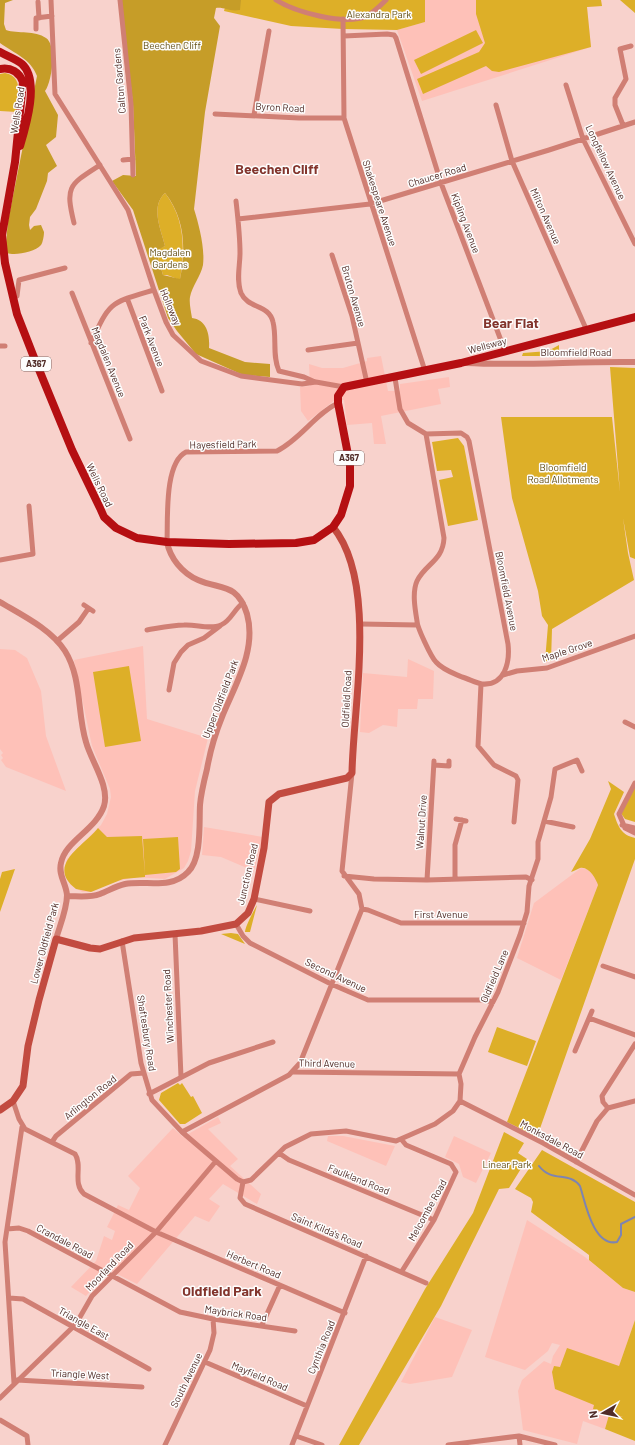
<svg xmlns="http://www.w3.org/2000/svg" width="635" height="1445" viewBox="0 0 635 1445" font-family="Barlow,sans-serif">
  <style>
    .built { fill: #fec1b8 }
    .green { fill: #ddaf28 }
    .forest { fill: #c69d28; fill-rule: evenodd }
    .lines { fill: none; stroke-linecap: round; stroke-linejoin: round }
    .stream { stroke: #7e84b1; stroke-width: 2 }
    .minor { stroke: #d07f74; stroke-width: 5 }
    .tertiary { stroke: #d07f74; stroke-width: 6 }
    .secondary { stroke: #c24b40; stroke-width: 7 }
    .primary { stroke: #b50f12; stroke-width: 8 }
    .labels { text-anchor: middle; stroke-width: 3; stroke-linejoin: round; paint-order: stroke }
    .shield { fill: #fdfdfd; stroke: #846b67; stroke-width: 1 }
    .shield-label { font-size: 9px; font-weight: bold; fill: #502c27 }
    .park-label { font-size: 10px; fill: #644f14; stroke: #fdfdfd }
    .street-label { font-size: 10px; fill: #502c27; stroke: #fdfdfd }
    .district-label { font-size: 14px; font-weight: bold; fill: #82342c; stroke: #fdfdfd }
  </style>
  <rect width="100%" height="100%" fill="#f8d2cc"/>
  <path class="built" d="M425,0H601L602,6L587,7L591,47L422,101L397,30L425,22Z
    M381,356L388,391H400V384L449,377L450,387L438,389L441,404L381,416L386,444H374L372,423L347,425L344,400H335L308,421L301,411L300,387L310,386L309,364L322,368H343L367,361V358Z
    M143,646L147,719L208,738L195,791L191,851L188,861L184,868L165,879L135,877L110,883L91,892H82L71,885L66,878L65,871L67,859L101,825L107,814L111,797L110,789L92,746L74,660Z
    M0,649L15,650L27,658L41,691L46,736L66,791L6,767L1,760L3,758L1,755L3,753L0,749Z
    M408,659L434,671L433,699H418L417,709H398L397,727L383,725L369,733L360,732L363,673L407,677Z
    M204,827L263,837L254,871L221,857L202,855Z
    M581,868L587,869L596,878L598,885L561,980L517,958L534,903Z
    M218,1117L221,1123L208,1129L238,1159L230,1166L261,1194L257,1204L223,1184L209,1199L220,1206L209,1222L195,1216L137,1284L109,1270L86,1296L71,1287L96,1261L104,1236L112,1240L115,1231L107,1227L118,1205L129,1210L140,1188L128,1176L173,1128L183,1137Z
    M328,1136H343L395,1146L386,1166L327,1141Z
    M454,1136L491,1153L476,1183L463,1177L459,1164L445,1157Z
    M527,1220L585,1257L623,1288L635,1292V1320L612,1386L635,1400V1421L609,1415L605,1429L583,1421L577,1444L523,1430L518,1391L522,1380L544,1361L551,1364L553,1356L560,1345L552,1343L548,1351L525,1370L485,1357Z
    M435,1317L472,1330L452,1377L410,1384L401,1382Z"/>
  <path class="green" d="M227,0H425V22L397,30L343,29L291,26L224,11Z
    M476,0H601L602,6L587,7L591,47L499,72L492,71L486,66L423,94L417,79L479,52L485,43L476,14Z
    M620,0H635V13Z
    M476,30L483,43L421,74L414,60Z
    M5,73C24,76 18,98 17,112L0,111V74Z
    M165,193C185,219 185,248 180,280L167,275H163L156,250L165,246C161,229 150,207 165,193Z
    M559,345V356H522L523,353L548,351Z
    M610,367L635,368V559L630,557L623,518L628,553L634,580L552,629L551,661H545L548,625L542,616L538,591L512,498L501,417H612L620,492Z
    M458,438L464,446L478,520L448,526L439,480L453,477L451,470L437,471L432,442Z
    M129,666L141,741L105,747L93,672Z
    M608,781L624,792L614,814C618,826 621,835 635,838V859L537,1137L507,1122L598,885C596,879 589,866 580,868C577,869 575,871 571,872L590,839L611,789Z
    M635,787V822L625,819L620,812Z
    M98,828L107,837L142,836L145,875L143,839L178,837L180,869L176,872L145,875V877L123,879L91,892L76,889C45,865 84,846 98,828Z
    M15,869L0,912V879L2,872Z
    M257,905L250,932H245C245,927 254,910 257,905Z
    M231,933L238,934L245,944L221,934Z
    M497,1027L536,1041L527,1066L488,1052Z
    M178,1083L180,1085L182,1083L191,1097L193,1096L202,1113L185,1124H180L159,1100L161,1093Z
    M504,1132L524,1143L518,1153L527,1159L509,1188L499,1189L441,1306L359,1445H339L425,1289L473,1213Z
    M542,1150L635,1202V1292L623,1288L589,1260V1255L531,1212L533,1202L531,1198L515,1189Z
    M635,1320V1441L605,1429L609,1415L623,1417L593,1409L594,1405L555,1389L552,1372L554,1366L560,1367L567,1348L619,1366Z"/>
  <path class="forest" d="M0,0H13L5,3L4,24L6,30C18,34 35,30 46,38C57,45 52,82 45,91L58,115L56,137L46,145L57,166L48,173L47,181L36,209L30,217L29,225L30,230L34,226L41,225L44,232C44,235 43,242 41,245C35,252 15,256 7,253L6,243L8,221L37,76C30,58 15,54 0,43Z
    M121,0H241L240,10C229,12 225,7 216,8L214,18L220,26L205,112L194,209C199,225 205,248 203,265C201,276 192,286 190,297C189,303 191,311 192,318C207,320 210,335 209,348L245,362L270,364V377L243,375L196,354L177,331L168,318L133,210L112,181L123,175L136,176L133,104ZM165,193C185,218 186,249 180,279L163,275L156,251L165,246C161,229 150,207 165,193Z"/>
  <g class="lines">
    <path class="stream" d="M539,1166C552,1183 569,1171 580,1186C585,1201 593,1247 617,1242L621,1235V1224L635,1217"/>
    <path class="minor" d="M51,0L55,94L128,210L154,290L166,322L173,335L201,361L241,376L302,384L316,382L344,387
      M120,0L131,104L133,175
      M276,0C295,12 345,26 367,16C374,12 380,6 386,0
      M38,2L39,18
      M343,19L344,118L425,371
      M36,29V18L52,16
      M344,36L387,34L394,35L396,38L441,183L505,351
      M566,85L583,139L635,244
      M496,105L512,161L587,331
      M215,114L299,118H344
      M254,115L269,31
      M623,125L615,105V98L626,79L620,49L631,46
      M123,160L133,159
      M236,201C238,219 240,236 240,253C240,266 236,280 241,293C248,309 269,304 273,322C277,338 272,356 279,371L304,377L315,382
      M238,219L370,204L549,150L635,122
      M74,223C65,186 69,185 100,165
      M332,255L352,316L367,383
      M72,293L130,439
      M13,298L17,296L19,280L65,268
      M127,298L162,391
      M91,343C110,301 110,303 154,290
      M0,346H5
      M308,350L358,343
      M395,378L400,409L408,423L426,434L461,433L467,437L469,441L508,644C510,662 505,686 482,684C476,683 469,679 462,677C453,673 443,670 436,662C431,657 417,627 417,621C415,609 412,592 417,581C425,564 443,561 444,538L426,434
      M167,542C168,519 164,463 186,452L277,451C301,439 315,414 338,403
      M0,560L33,554L29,506
      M84,605L93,611
      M361,624L417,625
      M147,630C159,628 172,625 184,625C196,624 210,630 221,625C231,621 234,609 243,603
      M57,641L79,622L88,609
      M503,675L517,671L547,668L635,636
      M481,684L478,746L494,765L516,776L518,780L514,822
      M169,690L174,663L181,652L188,645L204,638L220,626
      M625,722L635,727
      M434,765L449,766V761
      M635,783L619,814L625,828L635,833
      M456,819L466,821
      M544,821L573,827
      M622,825L635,828
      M344,876L374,879L427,880L526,877L532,880
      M455,879V845L462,820
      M427,880L434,761
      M254,899L310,911
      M362,909L368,910L401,923H524
      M236,924L243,936L250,943L331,984L368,1000H483L493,1002
      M175,934L181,1077
      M122,941L141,1063L152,1100L182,1132L237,1179L243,1182
      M603,966L635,977
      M589,1018L635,1035
      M575,1051L592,1011
      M293,1072L459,1074
      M459,1074L475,1037L498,992L520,935L527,912L529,886L538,859V842L551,797L555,769L577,760L582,771
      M149,1094L209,1063L273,1042
      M13,1101L19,1119L25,1129L75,1154C83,1166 72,1183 84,1194L156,1232L345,1313
      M460,1101L543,1143L635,1195
      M608,1108L603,1102L602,1096L635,1044
      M608,1108L635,1101
      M182,1132L289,1075L300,1063L362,909L359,894L342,871L352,773
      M401,1139L406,1145L451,1164L456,1172L434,1220L402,1271
      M52,1142L56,1136L131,1074L144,1073
      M279,1153L289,1160L434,1220
      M576,1162L597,1121L608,1108
      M243,1182L251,1180L285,1147L311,1134L346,1131L396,1141L435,1124L453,1111L460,1101L461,1084L459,1074
      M243,1182L240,1198L245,1204L426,1283
      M7,1229L19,1228L28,1231L180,1312L213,1319L295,1331
      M9,1298L23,1299L149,1369
      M262,1325L280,1285
      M205,1362L307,1406
      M17,1380L142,1387
      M14,1383L5,1242L22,1127
      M0,1398L76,1324L92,1296L156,1232L216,1161
      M0,1420L27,1436L28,1445
      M296,1436L322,1445
      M519,1436L520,1445
      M165,1445L210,1350L214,1333L213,1319
      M292,1445L366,1256
      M448,1445L519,1436L555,1445"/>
    <path class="tertiary" d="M466,363C522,366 579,361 635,362
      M0,602C22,615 51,629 65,651C82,678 77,713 86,742C91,761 110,786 104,806C96,830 65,841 61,863C58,875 66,883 67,895C67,909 60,925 56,939
      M67,896C78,896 89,898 100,894C108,891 116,886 125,884C146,880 171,890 188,872C202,859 199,823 200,805C201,793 204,781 207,769C210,752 215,734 222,717C235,685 257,650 247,614C237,582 220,590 198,580C182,573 170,558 167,542"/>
    <path class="secondary" d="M0,1110L13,1101L23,1086L28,1046L39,1000L56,939L90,948L100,949L134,938L201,931L236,924L248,913L254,899L264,848L269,802L279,794L347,778L352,773C353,706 378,582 333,527"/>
    <path class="primary" d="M0,52C7,56 16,59 22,64C40,80 26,126 20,146
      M0,69C11,67 19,72 23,82L15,162L2,235L5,263L17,314L33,355L72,450L100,508L104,517L116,528L137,538L167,542L229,544L296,543L314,540L333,527L341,515L350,486V465L338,403V396L344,387L461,363L635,317"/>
  </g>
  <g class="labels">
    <g class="shield">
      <rect x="21" y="357" width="30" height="14" rx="3"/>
      <rect x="334" y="451" width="30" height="14" rx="3"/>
    </g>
    <g class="shield-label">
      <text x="36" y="367">A367</text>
      <text x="349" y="461">A367</text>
    </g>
    <g class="park-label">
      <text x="379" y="18">Alexandra Park</text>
      <text x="172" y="49">Beechen Cliff</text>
      <text x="170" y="256">Magdalen<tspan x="170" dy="12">Gardens</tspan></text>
      <text x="563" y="471">Bloomfield<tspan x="563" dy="12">Road Allotments</tspan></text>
      <text x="507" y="1168">Linear Park</text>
    </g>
    <g class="street-label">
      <text transform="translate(119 81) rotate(-95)" y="4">Calton Gardens</text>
      <text transform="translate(280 107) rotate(3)" y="4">Byron Road</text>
      <text transform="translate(17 110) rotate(-81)" y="4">Wells Road</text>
      <text transform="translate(606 162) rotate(65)" y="4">Longfellow Avenue</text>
      <text transform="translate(437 175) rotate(-17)" y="4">Chaucer Road</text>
      <text transform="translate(380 203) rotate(72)" y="4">Shakespeare Avenue</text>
      <text transform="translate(546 216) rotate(66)" y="4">Milton Avenue</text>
      <text transform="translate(466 223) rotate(69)" y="4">Kipling Avenue</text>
      <text transform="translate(354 296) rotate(74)" y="4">Bruton Avenue</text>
      <text transform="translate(171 307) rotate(67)" y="4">Holloway</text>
      <text transform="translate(152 341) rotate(69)" y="4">Park Avenue</text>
      <text transform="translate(487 345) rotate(-15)" y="4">Wellsway</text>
      <text x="576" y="356">Bloomfield Road</text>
      <text transform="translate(109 362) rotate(68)" y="4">Magdalen Avenue</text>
      <text transform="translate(223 444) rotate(-1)" y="4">Hayesfield Park</text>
      <text transform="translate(100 485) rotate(64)" y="4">Wells Road</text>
      <text transform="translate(507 591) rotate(79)" y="4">Bloomfield Avenue</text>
      <text transform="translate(567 650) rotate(-18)" y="4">Maple Grove</text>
      <text transform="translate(220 699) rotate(-69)" y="4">Upper Oldfield Park</text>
      <text transform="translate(346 699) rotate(-87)" y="4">Oldfield Road</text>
      <text transform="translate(421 822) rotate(-86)" y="4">Walnut Drive</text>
      <text transform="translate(247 874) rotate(-77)" y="4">Junction Road</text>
      <text x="441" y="918">First Avenue</text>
      <text transform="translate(44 943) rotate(-75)" y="4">Lower Oldfield Park</text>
      <text transform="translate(336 975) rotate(25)" y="4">Second Avenue</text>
      <text transform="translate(494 976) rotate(-67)" y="4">Oldfield Lane</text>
      <text transform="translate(168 1006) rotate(-93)" y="4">Winchester Road</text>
      <text transform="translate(147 1033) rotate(81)" y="4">Shaftesbury Road</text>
      <text transform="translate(327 1063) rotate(1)" y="4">Third Avenue</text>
      <text transform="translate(90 1097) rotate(-39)" y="4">Arlington Road</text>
      <text transform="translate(552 1139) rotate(28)" y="4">Monksdale Road</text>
      <text transform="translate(359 1179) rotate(22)" y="4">Faulkland Road</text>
      <text transform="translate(427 1210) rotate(-61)" y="4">Melcombe Road</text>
      <text transform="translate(327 1230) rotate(23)" y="4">Saint Kilda's Road</text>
      <text transform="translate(65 1241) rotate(28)" y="4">Crandale Road</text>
      <text transform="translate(254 1264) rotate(23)" y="4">Herbert Road</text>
      <text transform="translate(109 1266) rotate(-46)" y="4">Moorland Road</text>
      <text transform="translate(236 1313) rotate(8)" y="4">Maybrick Road</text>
      <text transform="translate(84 1323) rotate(29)" y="4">Triangle East</text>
      <text transform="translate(321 1347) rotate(-68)" y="4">Cynthia Road</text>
      <text transform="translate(80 1374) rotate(3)" y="4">Triangle West</text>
      <text transform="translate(260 1376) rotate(23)" y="4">Mayfield Road</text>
      <text transform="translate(186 1380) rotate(-64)" y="4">South Avenue</text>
    </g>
    <g class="district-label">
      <text x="277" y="174">Beechen Cliff</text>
      <text x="511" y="328">Bear Flat</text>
      <text x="222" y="1296">Oldfield Park</text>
    </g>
  </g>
  <g transform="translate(603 1413) rotate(261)" stroke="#fdfdfd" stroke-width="3" paint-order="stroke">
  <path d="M0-3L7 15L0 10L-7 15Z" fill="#502c27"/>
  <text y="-6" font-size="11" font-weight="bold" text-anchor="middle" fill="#502c27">N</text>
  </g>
</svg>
